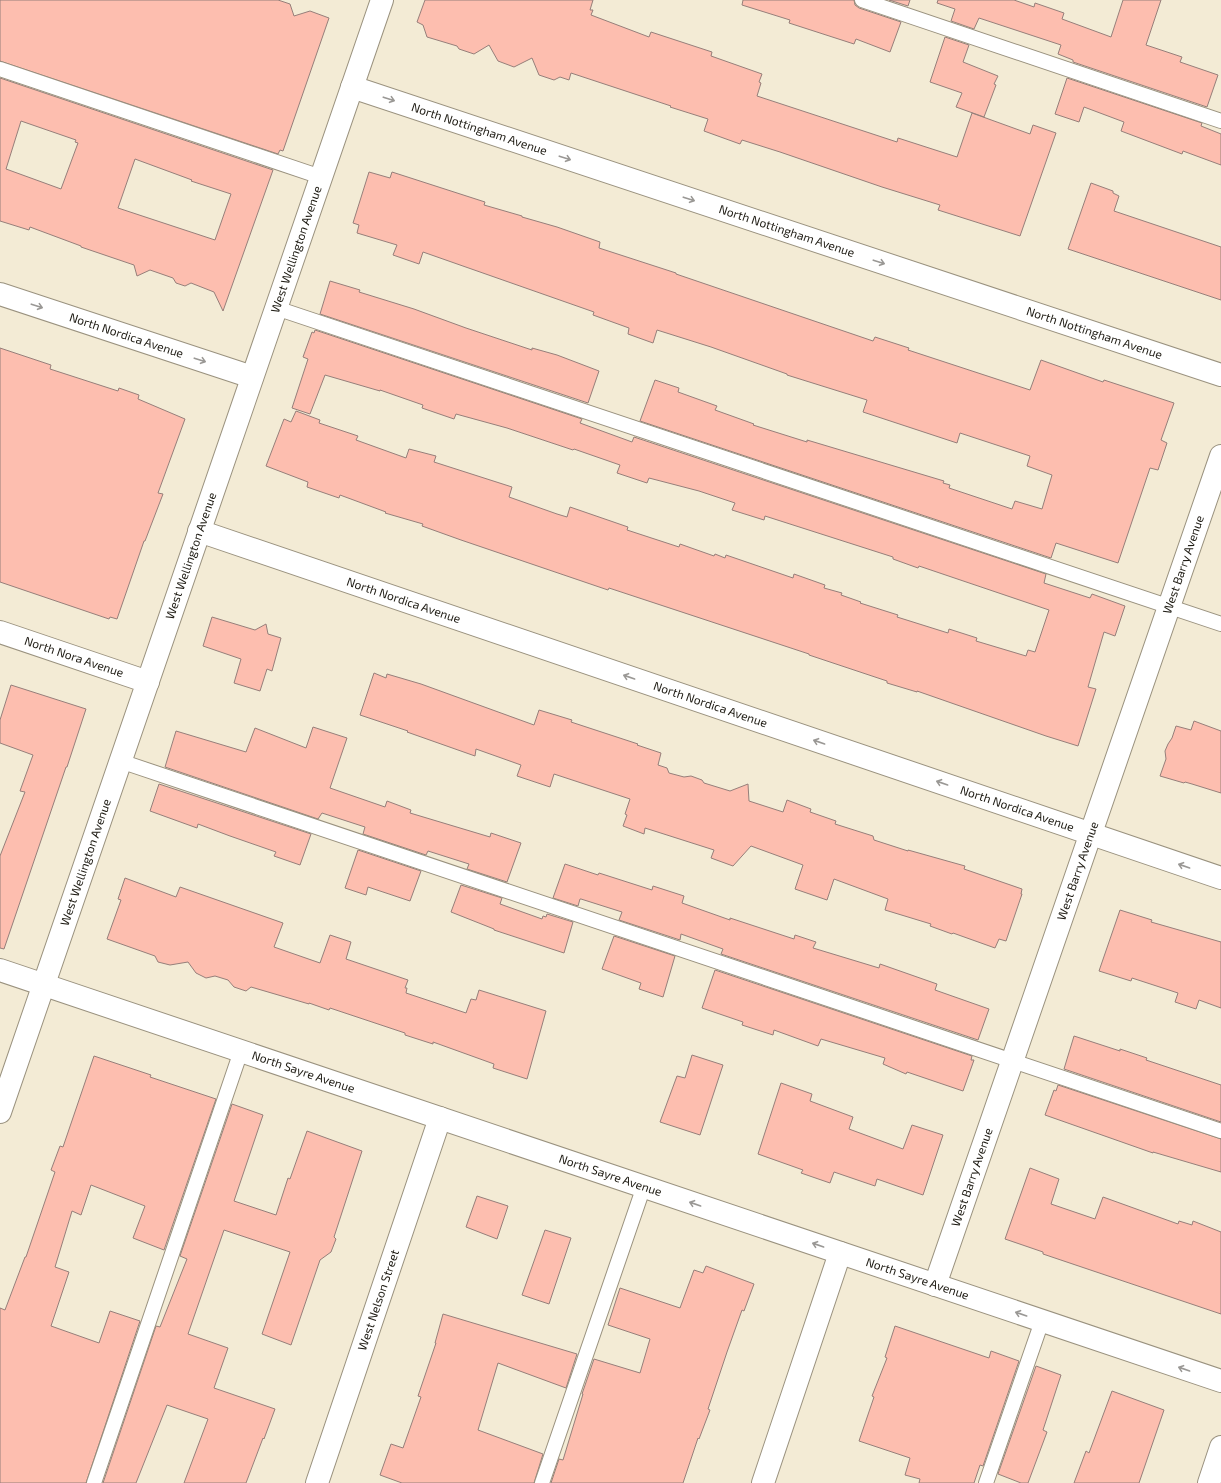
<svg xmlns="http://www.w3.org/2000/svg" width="1221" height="1483" viewBox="0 0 1221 1483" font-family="'Exo 2',sans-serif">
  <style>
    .building { fill: #fdbeaf; stroke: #967f7a; fill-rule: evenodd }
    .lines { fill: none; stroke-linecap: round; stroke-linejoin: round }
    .service-casing { stroke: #9a927f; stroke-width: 16 }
    .minor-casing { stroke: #9a927f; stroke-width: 24 }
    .service { stroke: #fff; stroke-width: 14 }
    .minor { stroke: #fff; stroke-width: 22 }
    .oneway { stroke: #9a9895 }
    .labels { text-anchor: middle; stroke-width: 3.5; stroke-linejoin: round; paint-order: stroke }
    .street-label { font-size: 12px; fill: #1e1b13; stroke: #f3ebd5 }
  </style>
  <rect width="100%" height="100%" fill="#f3ebd5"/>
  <path class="building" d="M0,0H278L290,4L294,16L310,11L329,18L283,151L280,150L278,154L0,61Z
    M425,0H593L590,10H593L591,15L649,37L651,32L712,52L711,56L762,74L759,82L761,83L757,96L897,142L898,138L957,157L972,113L1030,134L1033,125L1056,133L1020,236L938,210L940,205L882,187L780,152L742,140L740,144L704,131L708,119L670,107L671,106L571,73L569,80L560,77L554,80L539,75L532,58L514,67L498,61L489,45L474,54L459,49L457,46L427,37L423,25L417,22Z
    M743,0H854L855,5L859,8L901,22L890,52L856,39L854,44L789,23L790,20L742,5Z
    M889,0H910L908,6Z
    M938,0H1014L1034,7L1035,3L1064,13L1062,19L1111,37L1123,0H1161L1146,45L1182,57L1180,62L1218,75L1207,107L1073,62V60L1058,54L1061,45L979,18L974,29L951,21L955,9L937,3Z
    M945,37L969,45L963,62L998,76L994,84L996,85L984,117L956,107L962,93L930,82Z
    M0,78L273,170L223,311L214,292L191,283L185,286L176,283L173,278L150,270L137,276L134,265L81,247V246L30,227L29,230L0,221ZM21,121L76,140L75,142L78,143L61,189L6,169ZM135,159L192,180L191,181L231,194L215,240L118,208Z
    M1067,78L1202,123L1201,126L1221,134V165L1183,151L1182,154L1121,131L1124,122L1084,107L1079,122L1055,114Z
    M369,172L390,178L392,172L485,202L484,205L522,216V217L557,227L600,242L599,248L676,273V274L873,341L875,337L909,348L908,350L1030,390L1041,360L1103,382L1104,380L1174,403L1161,440L1167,443L1158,470L1150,468L1118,563L1056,543L1051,558L640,421L655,380L679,388L678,392L717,406L715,410L754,424L753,425L807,442V440L944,481L943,483L950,485L949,488L1012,509L1015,501L1042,509L1052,475L1027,466L1030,456L960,433L957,443L863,412L867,400L787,375V374L711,347L657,330L653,343L628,334L629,328L593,315L594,312L423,252L419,264L393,255L397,245L357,233L359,225L353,223Z
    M1091,183L1113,191V193L1119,196L1114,211L1221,247V300L1068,249Z
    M330,281L360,290L359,292L414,309L466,328L532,350V348L557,355L599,371L588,403L320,314Z
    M315,330L582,419L580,423L632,442L634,437L1046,574L1044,583L1090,598L1092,594L1125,606L1115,636L1104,632L1088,687L1096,689L1078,746L1046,736L917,691V692L887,683V681L809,655V654L609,588L608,590L461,540L422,526L423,524L385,513L386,512L340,495L339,498L307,487L308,482L266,466L284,419L291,422L296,411L320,420L319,423L358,436L356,440L406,458L409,449L436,456L434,462L512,487L509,497L557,514L567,517L570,507L628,527L627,530L679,547L680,544L714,556L715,554L725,558L726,555L793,578L794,574L825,585L824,588L842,593L841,595L861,602L860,603L898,615L897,617L948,633L949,629L977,638L976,641L1026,656L1028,650L1035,652L1049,610L919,566L918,568L893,559V557L765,516L764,520L732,510L735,503L699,491L649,478L647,483L617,473L620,465L574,449L573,450L507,428L456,414L454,419L422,408L423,405L380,390V391L325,375L310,414L292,408L308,359L303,357L312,332L314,333Z
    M0,348L51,365L50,369L118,391L119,388L139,395L138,399L185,419L158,493L163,494L145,541H144L117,619L110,617L109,619L0,582Z
    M212,617L255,630L266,624L268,634L281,638L272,671L267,669L260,691L234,683L241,659L203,646Z
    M374,673L386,678L387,674L421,684L534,725L539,710L572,720L571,722L638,744L637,745L661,753L658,765L667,768L669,773L684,777L691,776L702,780L704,783L730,791L748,784L749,801L783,812L787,800L811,809L810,812L836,821L835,824L873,836L874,840L908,851V850L965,866L964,869L1022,889L1021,894H1022L1006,941L999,939L995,948L953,933L952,934L930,926L931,924L885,910L888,899L834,879L827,900L795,889L803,865L751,846L733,866L711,858L714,850L645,828L644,834L623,826L627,815L625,814L630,799L554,774L550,787L517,776L521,765L476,749L475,756L407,732L408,731L360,715Z
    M11,685L86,709L67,767H66L4,949L0,948V856L25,792L20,791L33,755L0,743V720Z
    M1194,721L1221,731V793L1192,784L1185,782L1184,783L1160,776L1166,759L1165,751L1168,744L1172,738L1176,726L1191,730Z
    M313,727L347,738L330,788L385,807L387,801L411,810L410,813L490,837L491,833L521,843L507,882L467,869L469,864L428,851L426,855L363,834L365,827L322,813L318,819L165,767L176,731L246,752L255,728L306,748Z
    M159,784L311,834L300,865L274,856L276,852L230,836L198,824L197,828L150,811Z
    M358,850L421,871L410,901L368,887L366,895L345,888Z
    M565,864L598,875L599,873L652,890L653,886L684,896L682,903L730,920V918L794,939L795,935L816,942L813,948L879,968L880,964L937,984L935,990L989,1009L978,1040L721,954L723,949L681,934L680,940L619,920L622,912L581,899H580L578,906L553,898Z
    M125,878L176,897L180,887L283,923L274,947L320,963L330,935L351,942L346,959L408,980L405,988H407L406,993L466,1013L471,999L476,1000L479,990L546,1011L527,1079L493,1068L494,1064L433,1042V1044L405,1035V1033L330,1008L329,1010L309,1003V1004L251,987L246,991L234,987L228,980L215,976L206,978L196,973L188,962L170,965L158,962L155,956L107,939L121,900L118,899Z
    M461,885L502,898L500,904L542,919L543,916L546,917L547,914L573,922L564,953L494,930V929L451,912Z
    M1120,910L1152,920L1151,922L1221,942V1008L1199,1000L1196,1009L1175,1002L1178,993L1132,978L1131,981L1099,971Z
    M614,936L675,956L663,997L639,989L641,983L602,969Z
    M715,970L972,1056L971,1060H974L963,1091L907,1072L906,1074L883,1064L885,1058L821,1039L818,1046L774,1030L773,1035L742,1025L743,1022L702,1008Z
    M1074,1036L1120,1051V1049L1147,1058L1146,1060L1221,1085V1122L1064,1069Z
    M692,1055L723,1065L700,1135L660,1122L677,1076L685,1078Z
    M94,1056L151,1075L150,1077L216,1099L164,1250L133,1238L145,1206L91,1185L81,1215L72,1211L55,1267L69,1272L51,1326L99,1343L110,1311L140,1321L86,1483H0V1308L5,1310L25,1257H26L55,1172L51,1170L60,1146L63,1147Z
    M781,1083L812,1094L810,1101L853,1117L849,1129L903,1149L912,1125L943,1135L923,1195L877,1179L875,1186L834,1172L830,1183L801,1173L803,1170L758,1154Z
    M1058,1085L1221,1139V1172L1153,1152V1153L1045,1115L1054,1090L1056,1091Z
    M232,1104L263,1115L234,1201L276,1215L288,1178L290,1179L307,1131L362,1151L334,1237L336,1239L331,1252L320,1260L291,1345L262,1334L290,1252L224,1230L188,1334L228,1348L214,1388L275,1409L264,1439L263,1438L246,1483H184L208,1419L167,1405L136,1483H103L156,1326L160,1327L187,1259L180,1256Z
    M1030,1168L1059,1179L1051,1204L1095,1219L1103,1197L1178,1224L1179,1221L1192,1225L1193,1221L1221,1232V1314L1043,1254V1252L1005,1239Z
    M477,1196L508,1206L497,1239L466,1227Z
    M545,1230L571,1238L549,1304L522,1295Z
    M706,1266L754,1284L744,1311L742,1310L727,1352L708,1409L710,1410L699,1439L698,1438L683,1483H551L559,1459L563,1460L583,1394H582L594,1359L640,1373L650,1339L608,1325L620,1288L680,1308L694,1270L703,1273Z
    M443,1314L577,1354L566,1388L498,1363L478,1430L543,1454L534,1483H402L380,1475L391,1444L403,1448L421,1397L418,1396L436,1343H435Z
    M895,1326L989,1358L991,1351L1019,1361L983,1466L980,1465L974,1483H919L920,1479L905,1475L910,1458L859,1441L874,1397L872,1396L887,1358L885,1357Z
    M1036,1366L1061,1375L1043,1430L1047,1432L1028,1483H1021L998,1474Z
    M1112,1391L1164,1410L1139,1483H1074L1086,1451L1089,1453Z"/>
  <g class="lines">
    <defs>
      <path id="service" d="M862,0L1221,121
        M0,69L321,177
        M276,308L1221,624
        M120,761L1221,1131
        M94,1483L241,1051
        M542,1483L644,1186
        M986,1483L1042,1321"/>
      <g id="minor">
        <path id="s1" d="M352,87L1221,375"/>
        <path id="s2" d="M0,294L252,377"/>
        <path id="s3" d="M199,531L1221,878"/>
        <path id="s4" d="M0,632L148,682"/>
        <path id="s5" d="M0,970L1221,1381"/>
        <path id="s6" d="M0,1112L382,0"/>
        <path id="s7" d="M935,1285L1221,456"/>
        <path id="s8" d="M317,1483L440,1118"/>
        <path d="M763,1483L840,1253"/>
        <path d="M1209,1483L1221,1447"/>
      </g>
    </defs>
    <use href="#service" class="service-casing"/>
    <use href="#minor" class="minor-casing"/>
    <use href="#service" class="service"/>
    <use href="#minor" class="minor"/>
  </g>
  <defs><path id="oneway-shaft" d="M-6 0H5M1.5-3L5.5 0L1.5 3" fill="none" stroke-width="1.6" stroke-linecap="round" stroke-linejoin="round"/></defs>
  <g class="oneway">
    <use href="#oneway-shaft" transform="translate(389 99) rotate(18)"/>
    <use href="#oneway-shaft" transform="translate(565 158) rotate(18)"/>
    <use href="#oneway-shaft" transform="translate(689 199) rotate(18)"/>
    <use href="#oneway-shaft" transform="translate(879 262) rotate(18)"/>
    <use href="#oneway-shaft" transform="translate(37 306) rotate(18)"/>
    <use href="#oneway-shaft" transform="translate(200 360) rotate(18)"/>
    <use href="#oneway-shaft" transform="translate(629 677) rotate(-161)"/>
    <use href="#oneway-shaft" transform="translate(819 742) rotate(-161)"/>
    <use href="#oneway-shaft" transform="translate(942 783) rotate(-161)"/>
    <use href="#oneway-shaft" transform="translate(1184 866) rotate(-161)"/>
    <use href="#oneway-shaft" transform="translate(695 1204) rotate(-161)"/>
    <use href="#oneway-shaft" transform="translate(818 1245) rotate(-161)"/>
    <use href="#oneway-shaft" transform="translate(1021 1314) rotate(-161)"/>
    <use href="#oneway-shaft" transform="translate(1184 1369) rotate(-161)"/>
  </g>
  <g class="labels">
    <g class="street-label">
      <text dy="4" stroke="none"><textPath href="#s1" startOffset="134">North Nottingham Avenue</textPath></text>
      <text dy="4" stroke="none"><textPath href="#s1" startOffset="458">North Nottingham Avenue</textPath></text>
      <text dy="4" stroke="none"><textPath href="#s6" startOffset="912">West Wellington Avenue</textPath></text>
      <text dy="4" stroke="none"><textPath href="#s1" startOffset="782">North Nottingham Avenue</textPath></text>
      <text dy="4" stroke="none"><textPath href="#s2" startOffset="133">North Nordica Avenue</textPath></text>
      <text dy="4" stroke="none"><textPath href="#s6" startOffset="588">West Wellington Avenue</textPath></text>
      <text dy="4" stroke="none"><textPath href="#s7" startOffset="762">West Barry Avenue</textPath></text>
      <text dy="4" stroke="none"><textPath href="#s3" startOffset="216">North Nordica Avenue</textPath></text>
      <text dy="4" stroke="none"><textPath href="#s4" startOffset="78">North Nora Avenue</textPath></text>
      <text dy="4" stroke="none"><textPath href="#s3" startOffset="540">North Nordica Avenue</textPath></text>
      <text dy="4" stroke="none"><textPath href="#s3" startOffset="864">North Nordica Avenue</textPath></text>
      <text dy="4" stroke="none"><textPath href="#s6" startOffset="264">West Wellington Avenue</textPath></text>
      <text dy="4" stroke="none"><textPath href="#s7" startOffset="438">West Barry Avenue</textPath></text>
      <text dy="4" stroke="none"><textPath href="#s5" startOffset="320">North Sayre Avenue</textPath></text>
      <text dy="4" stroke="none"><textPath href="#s5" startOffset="644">North Sayre Avenue</textPath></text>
      <text dy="4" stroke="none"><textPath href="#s7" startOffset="114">West Barry Avenue</textPath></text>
      <text dy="4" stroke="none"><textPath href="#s5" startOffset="968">North Sayre Avenue</textPath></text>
      <text dy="4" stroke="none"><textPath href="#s8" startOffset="193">West Nelson Street</textPath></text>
    </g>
  </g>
</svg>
